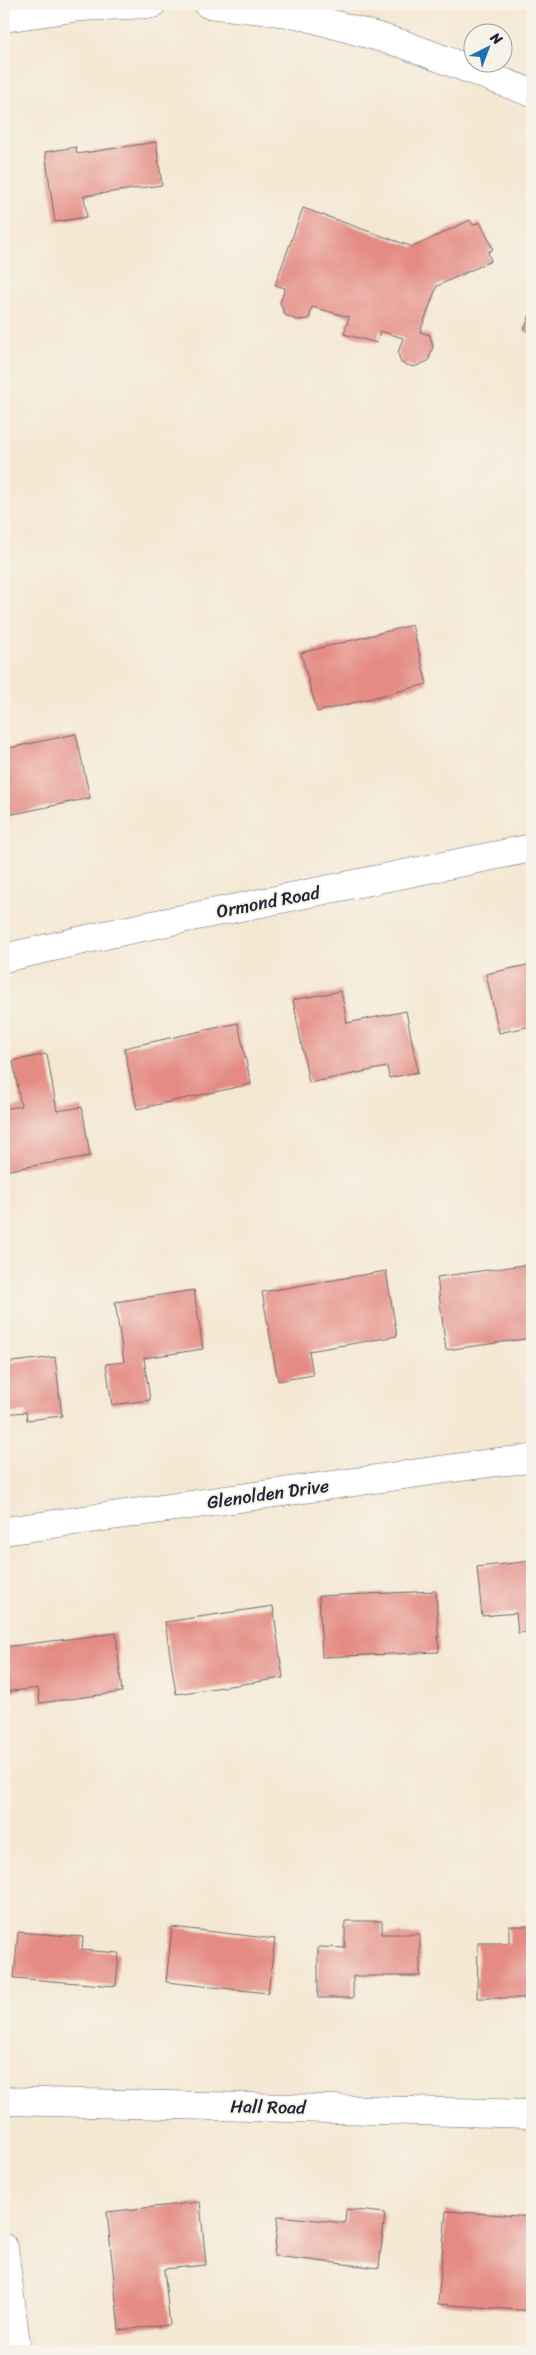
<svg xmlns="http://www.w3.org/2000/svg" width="536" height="2355" viewBox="0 0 536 2355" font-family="Sriracha,sans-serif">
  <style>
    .building { fill: #e48c84 }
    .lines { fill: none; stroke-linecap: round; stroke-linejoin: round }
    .minor-casing { stroke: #6c6770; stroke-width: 29 }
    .minor { stroke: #fff; stroke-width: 28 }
    .labels { text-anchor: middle; stroke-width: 4; stroke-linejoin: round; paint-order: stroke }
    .street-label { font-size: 18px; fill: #22223b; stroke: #f7f3e8 }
  </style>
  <rect width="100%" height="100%" fill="#f7f3e8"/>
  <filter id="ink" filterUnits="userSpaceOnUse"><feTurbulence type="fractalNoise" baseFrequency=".02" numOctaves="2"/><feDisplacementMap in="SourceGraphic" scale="10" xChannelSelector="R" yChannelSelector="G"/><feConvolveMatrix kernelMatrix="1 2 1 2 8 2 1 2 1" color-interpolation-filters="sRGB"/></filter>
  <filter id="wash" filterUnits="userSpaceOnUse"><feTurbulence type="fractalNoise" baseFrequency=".0096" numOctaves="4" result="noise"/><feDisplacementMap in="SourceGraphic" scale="20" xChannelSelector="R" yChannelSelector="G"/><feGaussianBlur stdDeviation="1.12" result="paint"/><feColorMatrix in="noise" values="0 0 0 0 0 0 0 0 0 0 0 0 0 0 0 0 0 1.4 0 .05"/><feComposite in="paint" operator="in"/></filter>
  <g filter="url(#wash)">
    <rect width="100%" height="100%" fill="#f4e8d3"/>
    <g id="blocks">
      <path class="building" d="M156,142L162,185L84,196L87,217L55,222L45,152L76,147L77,154Z
        M303,208L413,247L470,220L473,225L480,222L493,249L488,252L491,261L437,286L420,332L430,335L433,347L428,361L414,367L401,363L398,353L403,338L380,331L377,343L344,334L349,317L312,307L309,319L297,320L285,315L280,303L285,288L275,285Z
        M532,310V333L524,330Z
        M412,625L427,684L317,712L301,653Z
        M76,734L90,798L4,816V749Z
        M532,964V1026L499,1033L486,974Z
        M341,991L347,1023L406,1011L418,1072L389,1078L387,1067L309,1083L293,1000Z
        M238,1023L251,1084L137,1109L124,1048Z
        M47,1054L57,1111L82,1107L90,1156L4,1171V1109L21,1106L13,1061Z
        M532,1264V1338L446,1350L437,1277Z
        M386,1271L397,1336L309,1351L313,1375L278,1381L262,1292Z
        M194,1290L203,1349L144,1358L150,1400L112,1405L106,1364L124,1362L115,1302Z
        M55,1357L62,1416L27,1420L26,1412L4,1414V1363Z
        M532,1561V1631L518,1633L516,1613L482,1616L477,1567Z
        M436,1591L439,1652L322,1657L319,1596Z
        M273,1606L283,1678L176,1694L165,1622Z
        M116,1633L122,1692L40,1703L38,1688L4,1692V1647Z
        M345,1921H382V1934H420V1976H353V1998H318V1947L345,1948Z
        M509,1926H532V1998H477L478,1943H509Z
        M172,1927L275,1939L268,1993L166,1982Z
        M18,1932L83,1937L82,1950L119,1953L116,1986L14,1978Z
        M200,2202L206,2265L164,2269L170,2325L119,2330L107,2212Z
        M346,2209L385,2213L379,2268L274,2256L278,2216L345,2223Z
        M446,2211L532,2217V2311L438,2304Z"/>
    </g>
  </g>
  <g filter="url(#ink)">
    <use href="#blocks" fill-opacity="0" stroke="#6c6770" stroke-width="1"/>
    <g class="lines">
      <defs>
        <path id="minor" d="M208,4L297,14L403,44L532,93
          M4,18L80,7L152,4
          M4,958L123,931L532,848
          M4,1531L497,1462L532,1459
          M4,2101L532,2114
          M4,2248L17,2351"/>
      </defs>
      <use href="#minor" class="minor-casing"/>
      <use href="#minor" class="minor"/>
    </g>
  </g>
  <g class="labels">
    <g class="street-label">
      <text transform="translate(268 902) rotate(-11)" y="6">Ormond Road</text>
      <text transform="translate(268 1494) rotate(-8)" y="6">Glenolden Drive</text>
      <text transform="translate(268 2107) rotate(1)" y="6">Hall Road</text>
    </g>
  </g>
  <rect width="536" height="2355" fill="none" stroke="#f7f3e8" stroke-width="20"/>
  <g transform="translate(488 48) rotate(42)"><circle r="24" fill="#f7f3e8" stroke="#a29fa3"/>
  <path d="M0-4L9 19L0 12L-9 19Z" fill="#1f6fb2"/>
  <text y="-8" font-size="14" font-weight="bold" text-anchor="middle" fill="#22223b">N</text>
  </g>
</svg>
